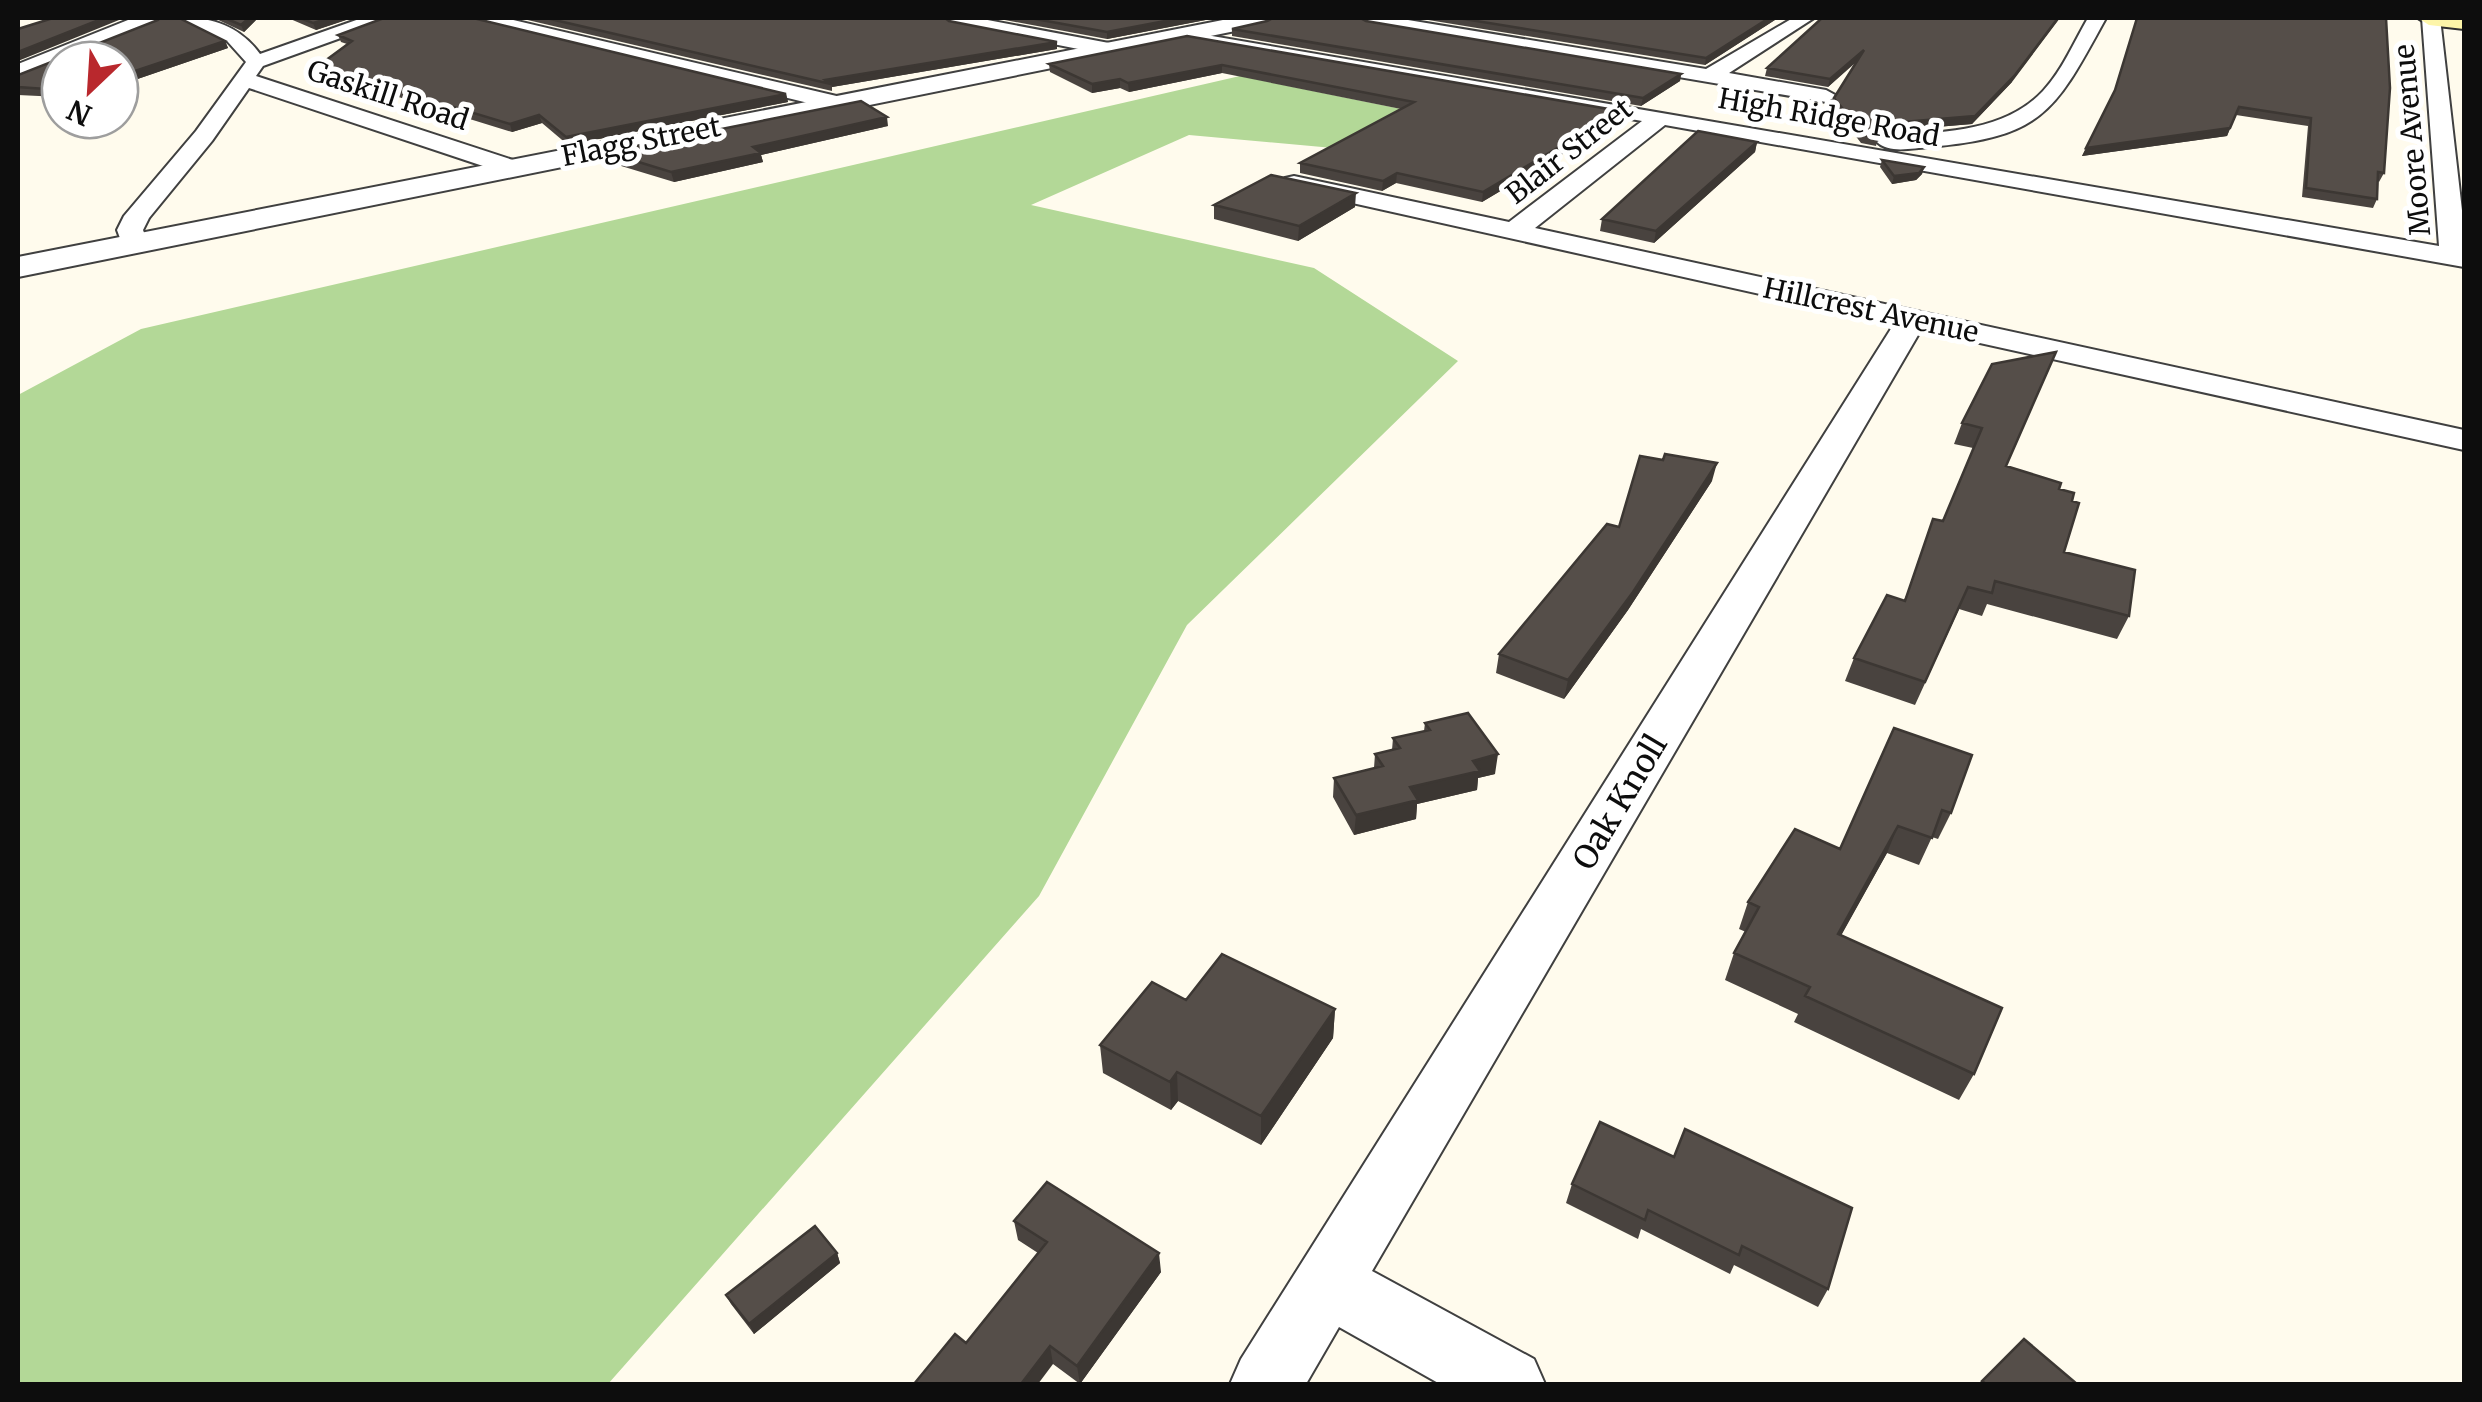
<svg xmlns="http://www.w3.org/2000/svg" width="2482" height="1402" viewBox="0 0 2482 1402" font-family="Merriweather,serif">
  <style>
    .forest { fill: #b3d897 }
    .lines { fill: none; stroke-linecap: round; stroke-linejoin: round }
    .minor-casing { stroke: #404040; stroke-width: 4 }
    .tertiary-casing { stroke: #404040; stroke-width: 4 }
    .secondary-casing { stroke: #2f2f2f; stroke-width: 4 }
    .minor { fill: #fff; fill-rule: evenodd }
    .tertiary { fill: #fff; fill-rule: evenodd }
    .secondary { fill: #fdf5a9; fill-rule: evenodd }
    .wall { fill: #49433f }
    .shaded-wall { fill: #3c3733 }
    .building { fill: #554e49; stroke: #3c3733; stroke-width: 2.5 }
    .labels { text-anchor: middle; stroke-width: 10; stroke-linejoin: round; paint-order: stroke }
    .far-street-label { font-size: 28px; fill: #0d0d0d; stroke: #fff }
    .street-label { font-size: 32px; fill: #0d0d0d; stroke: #fff }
  </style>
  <rect width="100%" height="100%" fill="#fffbed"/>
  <path class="forest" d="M1240,76L1421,113L1344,149L1189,135L1031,205L1314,268L1458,361L1187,625L1039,896L608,1384H18V395L141,329Z"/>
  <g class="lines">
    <defs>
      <path id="minor" d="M178,18C210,16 240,26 260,54L362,18H387L385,22L263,66L256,76L519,162L522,167L519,172H501L249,88L212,141L149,218L143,230L148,243L144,249H124L117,230L124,216L196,131L246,62L228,42Z
        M475,18H505L845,98L848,103L837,110L477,22Z
        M942,18H977L1109,43L1119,49L1109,55L951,24Z
        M1357,18H1396L1706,69L1793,18H1814L1729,73L1826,90L1837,96L1826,102L1366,24Z
        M2088,18H2106C2055,111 2044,137 1929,147C1913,148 1889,154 1877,142L1889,135C1941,133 2005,132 2043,91C2062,71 2074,42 2088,18Z
        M2422,18H2440L2464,228V267L1665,125L1535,228L2464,430V450L1921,330L1372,1271L1534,1359L1545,1384H1440L1339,1327L1306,1384H1230L1241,1359L1894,324L1285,188L1282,183L1285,178L1294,176L1509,222L1642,121L1184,40L1174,34L1177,30L2439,246Z"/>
      <path id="tertiary" d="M133,18H163L160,23L18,80V64Z
        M1233,18H1276L1265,25L18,277V257Z"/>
      <path id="secondary" d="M2418,18H2464V29L2429,25Z"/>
    </defs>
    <use href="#minor" class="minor-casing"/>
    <use href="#tertiary" class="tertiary-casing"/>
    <use href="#secondary" class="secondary-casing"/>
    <use href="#minor" class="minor"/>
    <use href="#tertiary" class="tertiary"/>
    <use href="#secondary" class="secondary"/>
  </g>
  <path class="wall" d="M160,18H179L225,41L228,48L120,85V60H60V97L18,95V75L158,20Z
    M214,18H258L244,32Z
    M288,18H352L316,30Z
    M519,18H945L949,21L1057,42V49L832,87V91Z
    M994,18H1216L1107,39Z
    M1416,18H1778L1705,65Z
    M1822,18L2012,82L1972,124L1889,131L1878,137L1876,146L1861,143L1832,105L1834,98L1856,61L1828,87L1765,76L1767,68Z
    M2386,18L2384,173L2379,182L2378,181L2377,199L2373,208L2302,197L2308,126L2236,115L2227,136L2082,156L2114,94Z
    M384,19H474L786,94L788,102L568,145L542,123L512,132L321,73L318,66L347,44L341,42L338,35Z
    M1267,21H1366L1681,74L1680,81L1641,106L1232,36V29Z
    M1187,36L1620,111L1618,121L1482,202L1396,183L1382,191L1300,173V163L1401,109L1222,73L1129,92L1120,88L1092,93L1050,72L1049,64Z
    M888,126L761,155L763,162L674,182L608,162L606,152Z
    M1757,142L1755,152L1654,243L1600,231L1602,219Z
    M1882,160L1924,167L1922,174L1916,180L1892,184L1880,167Z
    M1214,205L1355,207L1298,241L1214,219Z
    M1992,364L2007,466L2059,489L2072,501L2064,552L2129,616L2117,639L1987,604L1982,616L1959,609L1915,705L1845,681L1854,658L1904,600L1943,521L1973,448L1954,444L1962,423Z
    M1712,481L1628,610L1564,699L1496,673L1499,654L1619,527Z
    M1425,723L1495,774L1478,778L1477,790L1417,804L1416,819L1354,835L1333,797L1334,778L1374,768L1375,754L1392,750L1393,738L1424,731Z
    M1894,728L1951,813L1938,839L1932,837L1919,865L1887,853L1841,935L1974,1074L1959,1100L1794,1022L1798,1014L1725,980L1734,953L1746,932L1739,929L1748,902L1840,849Z
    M1186,1000L1335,1009L1333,1038L1261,1145L1178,1101L1171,1110L1103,1073L1100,1045Z
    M1600,1122L1828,1289L1818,1307L1734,1265L1730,1274L1641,1229L1638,1239L1566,1203L1572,1184Z
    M1014,1221L1161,1272L1080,1384L1053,1364L966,1343L1038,1253L1018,1240Z
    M837,1253L840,1263L754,1334L731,1304L726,1295Z"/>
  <path class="shaded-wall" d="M104,18H124L18,61V52Z
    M249,18H258L244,32L241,25Z
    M330,18H352L316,30L313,23Z
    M1181,18H1216L1107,39V32Z
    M1769,18H1778L1705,65L1706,58Z
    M2058,18H2060L2012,82L1972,124L1889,131L1875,139L1877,131Z
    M225,41L228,48L120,85V76Z
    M1057,42V49L832,87L831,84L825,80Z
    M1864,50L1862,57L1828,87L1830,79Z
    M1222,65V73L1129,92L1128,83Z
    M1681,74L1680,81L1641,106L1643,98Z
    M1120,79V88L1092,93V84Z
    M786,94L788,102L568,145L566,137Z
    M1620,111L1618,121L1482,202L1483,192Z
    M539,115L542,123L512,132L510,124Z
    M887,117L888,126L761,155L763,162L674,182L671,172L753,147Z
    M2230,128L2227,136L2082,156L2086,148Z
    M1757,142L1755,152L1654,243L1656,231Z
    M1924,167L1922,174L1916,180L1892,184L1894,176Z
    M1397,173L1396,183L1382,191L1383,181Z
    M1356,193L1355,207L1298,241L1299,226Z
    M1717,463L1712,481L1628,610L1564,699L1568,680Z
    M1498,754L1495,774L1478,778L1477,790L1417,804L1416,819L1354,835L1356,815L1410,787L1473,761Z
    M1898,826L1887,853L1827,961L1838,934Z
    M1335,1009L1333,1038L1261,1145V1116Z
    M1177,1072L1178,1101L1171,1110L1170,1082Z
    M837,1253L840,1263L754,1334L749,1324Z
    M1159,1253L1161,1272L1080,1384L1077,1366Z
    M1050,1346L1053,1364L1038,1384H1021Z"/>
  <path class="building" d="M53,18H104L18,52V29Z
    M160,18H179L225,41L120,76V60H60V90L18,87V75L158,20Z
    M225,18H249L241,25Z
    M300,18H330L313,23Z
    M384,18H473L786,94L566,137L539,115L510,124L318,66L352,41L338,35Z
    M546,18H945L949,21L1057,42L825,80L831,84Z
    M1030,18H1181L1107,32Z
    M1273,18H1360L1366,21L1681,74L1643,98L1232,29L1267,21Z
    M1458,18H1769L1706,58Z
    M1822,18H2058L2015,75L1975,116L1891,123L1877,131L1878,138L1864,135L1834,98L1864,50L1830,79L1767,68Z
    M2137,18H2386L2390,88L2384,173L2378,172L2377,199L2306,188L2311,118L2239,107L2230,128L2086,148L2115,90Z
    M1187,36L1620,111L1483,192L1397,173L1383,181L1300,163L1414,102L1222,65L1128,83L1120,79L1092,84L1049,64Z
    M861,101L887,117L753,147L761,153L671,172L606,152Z
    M1698,131L1757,142L1656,231L1602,219Z
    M1882,160L1924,167L1919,173L1894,176Z
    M1271,175L1356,193L1299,226L1214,205Z
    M2056,352L2006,466L2061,483L2059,489L2074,493L2072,501L2079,503L2064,552L2135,570L2129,616L1995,581L1992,593L1968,587L1925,682L1854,658L1887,595L1905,601L1933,519L1943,521L1982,428L1962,423L1992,364Z
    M1665,454L1717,463L1633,592L1568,680L1499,654L1607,524L1619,527L1640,456L1663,460Z
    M1468,713L1498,754L1473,761L1480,771L1410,787L1418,800L1356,815L1334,778L1383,766L1375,754L1400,748L1393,738L1430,730L1425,723Z
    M1894,728L1972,755L1951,813L1942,810L1932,838L1898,826L1838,934L2002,1008L1974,1074L1805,996L1810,987L1734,953L1759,907L1748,902L1795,829L1840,849Z
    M1222,954L1335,1009L1261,1116L1177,1072L1170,1082L1100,1045L1152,982L1186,1000Z
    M1600,1122L1674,1157L1685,1129L1852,1208L1828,1289L1742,1246L1739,1255L1648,1210L1645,1220L1572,1184Z
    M1047,1182L1159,1253L1077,1366L1050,1346L1021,1384H914L955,1334L966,1343L1047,1242L1014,1221Z
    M815,1226L837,1253L749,1324L726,1295Z
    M2024,1339L2077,1384H1986L1982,1381Z"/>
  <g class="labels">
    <g class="far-street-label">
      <text transform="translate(388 95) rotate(18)" y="10">Gaskill Road</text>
      <text transform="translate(1829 117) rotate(10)" y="10">High Ridge Road</text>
      <text transform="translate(2412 140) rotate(-95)" y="10">Moore Avenue</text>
      <text transform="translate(641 141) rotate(-11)" y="10">Flagg Street</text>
      <text transform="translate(1569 151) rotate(-38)" y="10">Blair Street</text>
      <text transform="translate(1871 310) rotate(12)" y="10">Hillcrest Avenue</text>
    </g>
    <g class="street-label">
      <text transform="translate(1620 802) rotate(-59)" y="11">Oak Knoll</text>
    </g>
  </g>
  <rect width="2482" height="1402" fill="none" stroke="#0d0d0d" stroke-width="40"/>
  <g transform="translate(90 90) rotate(205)"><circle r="48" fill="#ffffff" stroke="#9e9e9e" stroke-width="2.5"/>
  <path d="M0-8L18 38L0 25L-18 38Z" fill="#b9282d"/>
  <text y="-15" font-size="28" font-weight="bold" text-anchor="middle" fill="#0d0d0d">N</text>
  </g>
</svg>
